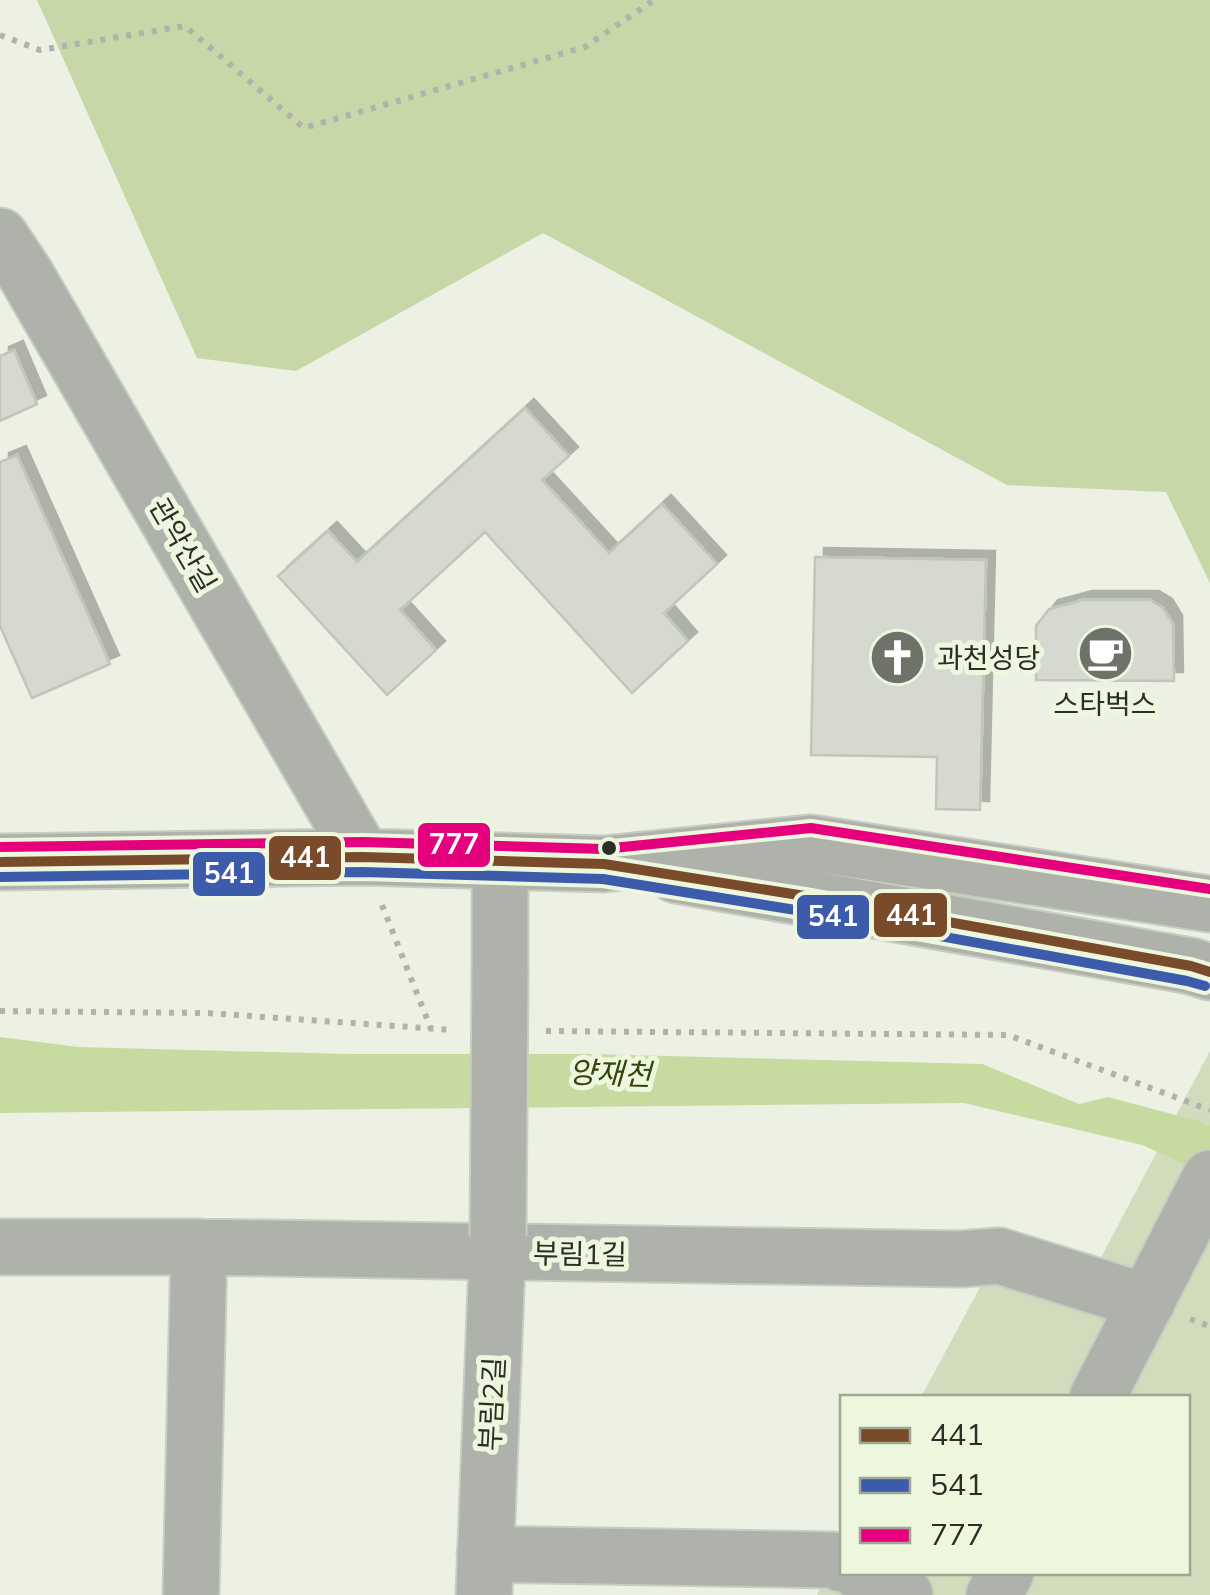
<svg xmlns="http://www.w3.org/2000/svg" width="1210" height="1595" viewBox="0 0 1210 1595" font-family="Mulish,'Noto Sans KR',sans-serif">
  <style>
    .green { fill: #d0dcbc }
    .forest { fill: #c7d7a8 }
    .water { fill: #c7dba1 }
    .building { fill: #d5d9cf; stroke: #c1c5ba; stroke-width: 2.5; filter: url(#shadow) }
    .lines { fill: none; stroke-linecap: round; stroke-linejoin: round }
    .minor-casing { stroke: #c8cdc2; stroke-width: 59 }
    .path { stroke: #b0b2ab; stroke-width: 6; stroke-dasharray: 5 8; stroke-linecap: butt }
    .minor { stroke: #afb1ab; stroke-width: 55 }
    .minor-bridge-casing { stroke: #c8cdc2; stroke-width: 59; stroke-linecap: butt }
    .minor-bridge { stroke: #afb1ab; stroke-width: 55 }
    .bus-1-casing { stroke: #edf7de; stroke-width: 18 }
    .bus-2-casing { stroke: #edf7de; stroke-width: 18 }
    .bus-3-casing { stroke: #edf7de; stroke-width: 18 }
    .bus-1 { stroke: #7a4b2a; stroke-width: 10 }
    .bus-2 { stroke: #3d5bab; stroke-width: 10 }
    .bus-3 { stroke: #e5007d; stroke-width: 10 }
    .bus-dot { fill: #2a2e25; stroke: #edf7de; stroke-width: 4 }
    .labels { text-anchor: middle; stroke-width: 10; stroke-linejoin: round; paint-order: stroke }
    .street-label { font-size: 28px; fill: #2a2e25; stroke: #edf7de }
    .poi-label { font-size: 28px; fill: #2a2e25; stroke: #edf7de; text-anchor: start }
    .water-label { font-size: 30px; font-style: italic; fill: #34440b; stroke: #edf7de }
    .line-badge { stroke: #edf7de; stroke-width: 4 }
    .badge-label { font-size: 28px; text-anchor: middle; font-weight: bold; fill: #fff }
  </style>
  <defs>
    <filter id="shadow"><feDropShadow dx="9" dy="-9" stdDeviation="0" flood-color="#0004"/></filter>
  </defs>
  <rect width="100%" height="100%" fill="#ecf1e4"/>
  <path class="green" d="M1210,1051V1595H817L842,1547V1572H1188V1398L921,1397L991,1267L1085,1288Z"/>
  <path class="forest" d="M37,0H1210V583L1166,492L1007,485L543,233L296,371L197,358Z"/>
  <path class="water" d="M0,1037L78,1047L347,1054H589L982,1064L1079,1104L1108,1097L1198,1121L1210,1126V1175L1142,1145L964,1103L0,1113Z"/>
  <path class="building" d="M14,350L37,404L0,421V356Z
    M525,408L569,456L542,480L609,553L662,504L717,564L664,613L688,641L632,693L485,532L400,610L436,650L387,695L278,576L328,531L357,562Z
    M17,455L110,664L32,698L0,626V462Z
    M815,557L986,560L980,810L936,809L937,757L811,755Z
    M1083,600H1150L1163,608L1173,624L1174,681L1036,680V626L1049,609Z"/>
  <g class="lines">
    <defs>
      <path id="minor" d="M0,236L26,275L363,857
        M0,862L363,857L604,864L810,843L1210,904
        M676,875L1191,966L1210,972
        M500,973V861
        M0,1247H199L961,1259L999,1256L1147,1302
        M1097,1398L1210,1178
        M485,1554L833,1560L842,1564
        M859,1572L905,1595
        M191,1595L199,1247
        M484,1595L498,1236
        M994,1595L1006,1572"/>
    </defs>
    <use href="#minor" class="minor-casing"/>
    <path class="path" d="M0,35L40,50L185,26L304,128L585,47L654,0
      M382,905L431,1029
      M0,1011L207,1013L453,1030
      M546,1031L1008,1035L1210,1110
      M1190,1319L1209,1326L1210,1328"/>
    <use href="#minor" class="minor"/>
    <defs>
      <path id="minor-bridge" d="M498,1236L500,973"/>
    </defs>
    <use href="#minor-bridge" class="minor-bridge-casing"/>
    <use href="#minor-bridge" class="minor-bridge"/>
    <defs>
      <path id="bus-1" d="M0,862L363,857L604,864L805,896L1191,966L1210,972"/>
      <path id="bus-2" d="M0,877L363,872L603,879L802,911L1187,981L1205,986"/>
      <path id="bus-3" d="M0,847L363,842L603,849L811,828L1210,889"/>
    </defs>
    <use href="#bus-1" class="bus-1-casing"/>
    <use href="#bus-2" class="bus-2-casing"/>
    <use href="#bus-3" class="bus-3-casing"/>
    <use href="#bus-1" class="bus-1"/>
    <use href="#bus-2" class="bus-2"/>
    <use href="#bus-3" class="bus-3"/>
  </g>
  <defs>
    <symbol id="cafe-disc" viewBox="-11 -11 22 22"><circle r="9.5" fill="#6e7268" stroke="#edf7de"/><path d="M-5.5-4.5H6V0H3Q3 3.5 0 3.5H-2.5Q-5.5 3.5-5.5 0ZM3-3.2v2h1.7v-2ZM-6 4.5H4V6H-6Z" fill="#fff"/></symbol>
    <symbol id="church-disc" viewBox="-11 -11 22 22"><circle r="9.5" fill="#6e7268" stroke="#edf7de"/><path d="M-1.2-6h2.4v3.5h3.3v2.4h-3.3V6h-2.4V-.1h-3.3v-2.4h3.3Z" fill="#fff"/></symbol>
  </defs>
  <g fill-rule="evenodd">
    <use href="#cafe-disc" x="1074" y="622" width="63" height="63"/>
    <use href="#church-disc" x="866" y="626" width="63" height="63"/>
  </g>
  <circle class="bus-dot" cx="609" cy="848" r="9"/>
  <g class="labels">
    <g class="street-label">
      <text transform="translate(183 545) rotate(60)" y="10">관악산길</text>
      <text transform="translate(580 1254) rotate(1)" y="10">부림1길</text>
      <text transform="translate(492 1404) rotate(-87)" y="10">부림2길</text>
    </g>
    <g class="poi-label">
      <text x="937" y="668">과천성당</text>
      <text x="1105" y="714" text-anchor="middle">스타벅스</text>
    </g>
    <g class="water-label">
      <text transform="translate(610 1074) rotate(2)" y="10">양재천</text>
    </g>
  </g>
  <g class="line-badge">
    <rect x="416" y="821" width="76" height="48" rx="10" fill="#e5007d"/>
    <rect x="267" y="834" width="76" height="48" rx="10" fill="#7a4b2a"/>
    <rect x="191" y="850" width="76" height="48" rx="10" fill="#3d5bab"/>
    <rect x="872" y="891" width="77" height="48" rx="10" fill="#7a4b2a"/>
    <rect x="795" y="893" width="76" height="48" rx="10" fill="#3d5bab"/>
  </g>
  <g class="badge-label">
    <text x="454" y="854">777</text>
    <text x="305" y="867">441</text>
    <text x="229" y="883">541</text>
    <text x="911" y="925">441</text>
    <text x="833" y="926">541</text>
  </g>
  <rect x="840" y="1395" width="350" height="180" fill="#edf7de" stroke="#9fa794" stroke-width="2.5"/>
  <rect x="860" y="1428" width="50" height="15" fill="#7a4b2a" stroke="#9fa794" stroke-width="2.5"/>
  <text x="930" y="1445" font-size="30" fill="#2a2e25">441</text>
  <rect x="860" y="1478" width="50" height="15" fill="#3d5bab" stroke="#9fa794" stroke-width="2.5"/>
  <text x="930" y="1495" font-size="30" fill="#2a2e25">541</text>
  <rect x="860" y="1528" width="50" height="15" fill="#e5007d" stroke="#9fa794" stroke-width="2.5"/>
  <text x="930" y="1545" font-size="30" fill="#2a2e25">777</text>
</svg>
